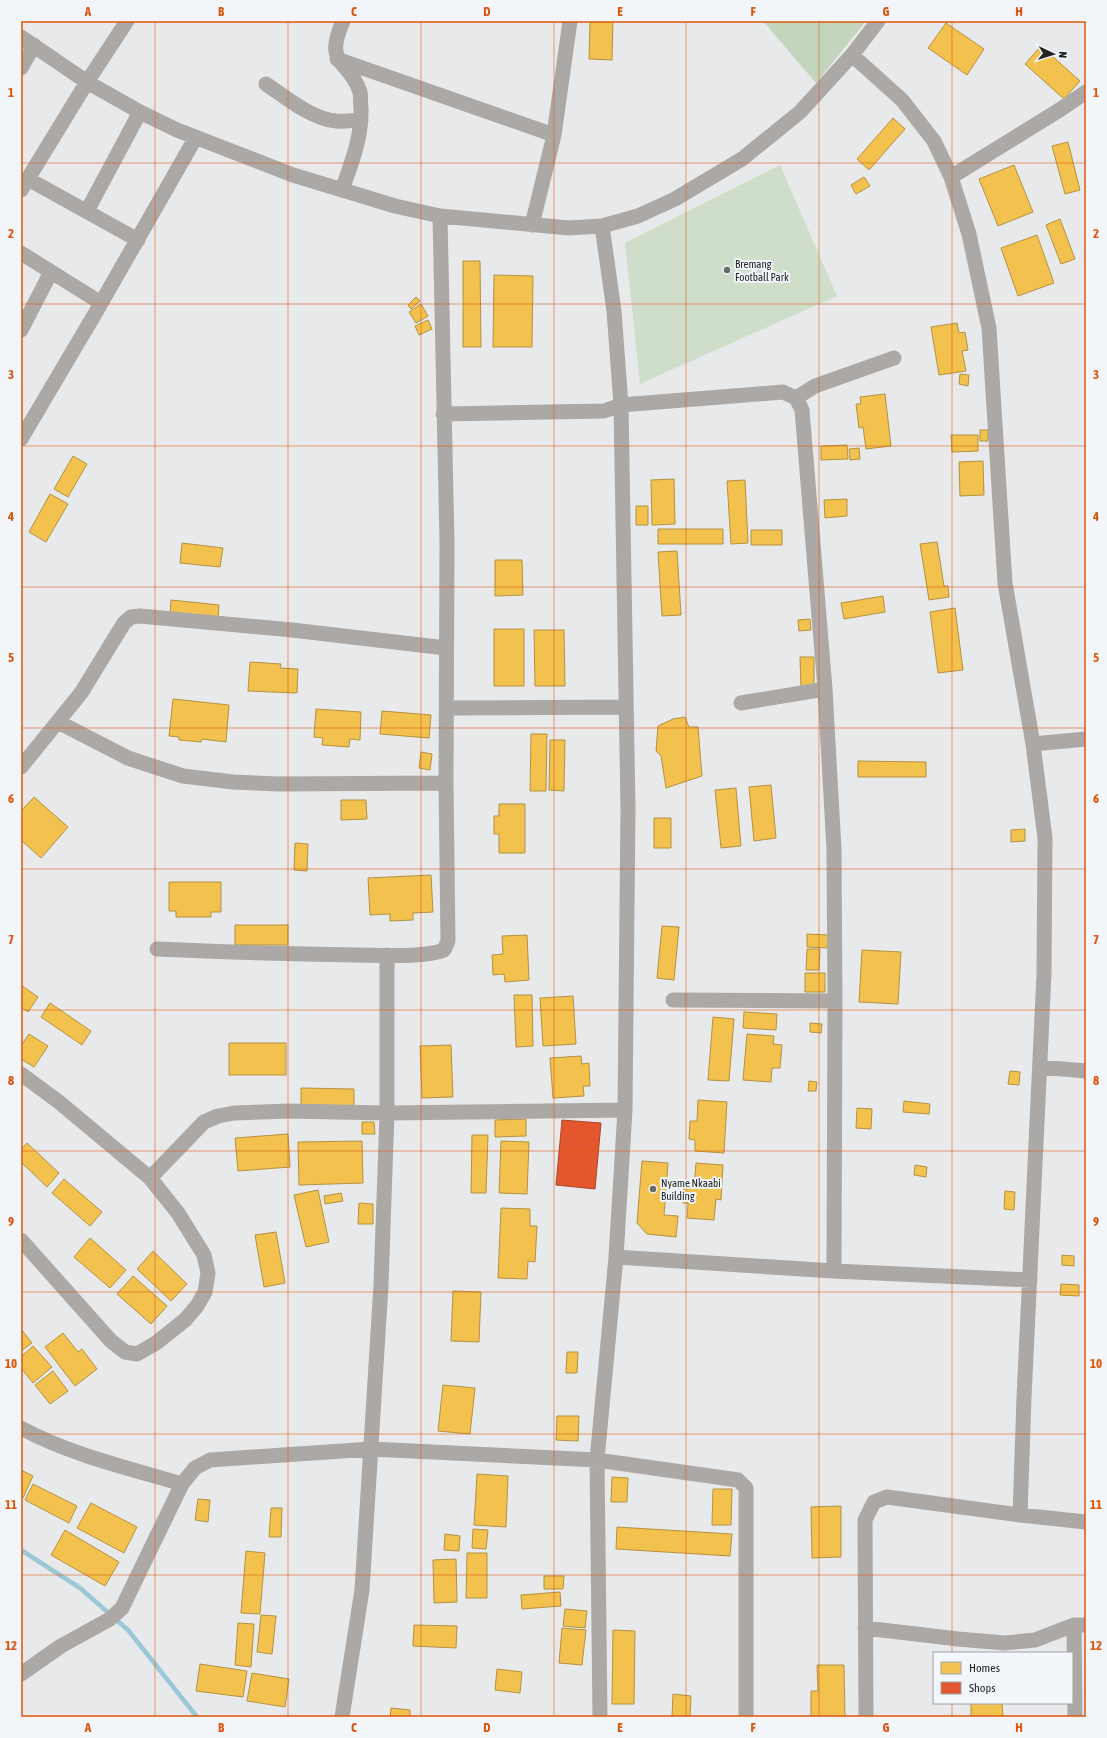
<svg xmlns="http://www.w3.org/2000/svg" width="1107" height="1738" viewBox="0 0 1107 1738" font-family="'Asap Condensed',sans-serif">
  <style>
    .green { fill: #cfdeca }
    .forest { fill: #c4d5be }
    .homes { fill: #f2c14e; stroke: #b49242 }
    .shops { fill: #e4572e; stroke: #aa482b }
    .lines { fill: none; stroke-linecap: round; stroke-linejoin: round }
    .stream { stroke: #9bc8d4; stroke-width: 4.5 }
    .minor { stroke: #aca8a5; stroke-width: 15 }
    .grid { fill: none; stroke: #de560d; stroke-width: 1; stroke-opacity: 0.55 }
    .poi-dot { fill: #67696a; stroke: #f2f6fa; stroke-width: 1.5 }
    .labels { text-anchor: middle; stroke-width: 4; stroke-linejoin: round; paint-order: stroke }
    .poi-label { font-size: 11px; fill: #222425; stroke: #f2f6fa; text-anchor: start }
    .neatline { fill: none; stroke: #de560d; stroke-width: 1.5 }
    .grid-label { font-size: 13px; text-anchor: middle; font-weight: bold; fill: #de560d }
  </style>
  <rect width="100%" height="100%" fill="#e7e9eb"/>
  <path class="green" d="M780,165L837,296L640,384L625,243Z"/>
  <path class="forest" d="M763,21H866L816,83Z"/>
  <path class="homes" d="M590,21H613L612,60L589,59Z
    M946,23L984,49L967,75L928,48Z
    M1041,46L1080,81L1064,99L1025,64Z
    M893,118L905,129L869,170L857,159Z
    M1068,142L1080,190L1065,194L1052,146Z
    M1014,165L1033,212L998,226L979,179Z
    M864,177L870,186L856,194L851,185Z
    M1060,219L1075,259L1061,264L1046,225Z
    M1037,235L1054,283L1018,296L1001,248Z
    M463,261H480L481,347H463Z
    M494,275L533,276L532,347H493Z
    M416,297L420,301L411,309L408,305Z
    M421,304L428,316L416,323L409,312Z
    M428,320L432,329L419,335L415,326Z
    M957,323L959,333L965,332L968,350L962,351L966,371L939,375L931,327Z
    M960,374L969,375L968,386L959,384Z
    M885,394L891,446L866,449L863,427L859,428L856,404H861L860,397Z
    M980,430H988V441H980Z
    M951,435H978V451L952,452Z
    M847,445L848,459L821,460V446Z
    M859,448L860,459L850,460L849,449Z
    M73,456L87,464L68,497L54,489Z
    M983,461L984,495L960,496L959,462Z
    M674,479L675,524L652,525L651,480Z
    M745,480L748,543L731,544L727,481Z
    M50,494L68,504L46,542L29,532Z
    M847,499V516L825,518L824,500Z
    M636,506H648V525H636Z
    M658,529H723V544H658Z
    M751,530H782V545H751Z
    M937,542L944,586H948L949,597L929,600L920,544Z
    M182,543L223,548L220,567L180,563Z
    M677,551L681,615L662,616L658,552Z
    M495,560H522L523,595L495,596Z
    M883,596L885,612L844,619L841,603Z
    M171,600L219,605L218,620L170,616Z
    M955,608L963,670L938,673L930,612Z
    M810,619L811,630L799,631L798,620Z
    M494,629H524V686H494Z
    M534,630H564L565,686H535Z
    M800,657H814V689H801Z
    M250,662L281,664L280,668L298,669L297,693L248,691Z
    M173,699L229,705L226,742L202,739L201,742L179,740V737L169,736Z
    M316,709L361,712L360,740L350,739L349,747L322,745L323,738L314,737Z
    M382,711L431,715L429,738L380,734Z
    M685,717L689,727H698L702,776L666,788L661,756L656,751L658,726L673,719Z
    M531,734H547L546,791H530Z
    M550,740H565L564,791L549,790Z
    M421,752L432,754L430,770L419,768Z
    M858,761L926,762V777H858Z
    M771,785L776,838L754,841L749,787Z
    M736,788L741,846L721,848L715,790Z
    M34,797L68,827L41,858L21,840V811Z
    M341,800H366L367,819L341,820Z
    M499,804H525V853H499V834H494V816H499Z
    M654,818H671V848H654Z
    M1025,829V841L1011,842V830Z
    M295,843L308,844L307,871L294,870Z
    M431,875L433,912L413,913V920L390,921V914L370,915L368,878Z
    M169,882H221V912H211V917H176V911H169Z
    M235,925H288V945H235Z
    M662,926L679,927L674,980L657,978Z
    M807,934L828,935V948L807,947Z
    M527,935L529,980L505,982L504,974L493,975L492,955L503,954L502,936Z
    M807,949H820L819,970H806Z
    M862,950L901,952L898,1004L859,1002Z
    M805,973H825V992H805Z
    M21,985L38,997L28,1012L21,1007Z
    M514,995H532L533,1046L516,1047Z
    M573,996L576,1044L543,1046L540,998Z
    M50,1003L91,1031L82,1045L41,1017Z
    M744,1012L777,1014L776,1030L743,1028Z
    M713,1017L734,1019L729,1081L708,1080Z
    M810,1023L822,1024L821,1033L810,1032Z
    M29,1034L48,1046L34,1067L21,1059V1046Z
    M747,1034L774,1036L773,1044L782,1045L780,1068H772L771,1082L743,1080Z
    M229,1043H286V1075H229Z
    M451,1045L453,1097L422,1098L420,1046Z
    M581,1056L582,1064L589,1063L590,1086H583L584,1096L553,1098L550,1058Z
    M1010,1071L1020,1072L1019,1085L1008,1084Z
    M809,1081L817,1082L816,1091H808Z
    M301,1088L354,1089V1108L301,1107Z
    M698,1100L727,1102L724,1153L695,1151V1140L689,1139L690,1121H697Z
    M904,1101L930,1104L929,1114L903,1112Z
    M857,1108L872,1109L871,1129L856,1128Z
    M526,1119V1136L495,1137V1120Z
    M362,1122H374L375,1134H362Z
    M288,1134L290,1167L238,1171L235,1138Z
    M472,1135H488L486,1193H471Z
    M362,1141L363,1183L299,1185L298,1142Z
    M501,1141L529,1142L527,1194L499,1193Z
    M27,1143L59,1173L47,1187L21,1162V1150Z
    M642,1161L668,1163L664,1215L678,1216L676,1237L647,1234L637,1223Z
    M696,1163L723,1165L721,1200L716,1199L714,1220L687,1218L688,1203H683L684,1185L694,1186Z
    M915,1165L927,1167L926,1177L914,1175Z
    M64,1179L102,1212L90,1226L52,1193Z
    M318,1190L329,1242L306,1247L294,1195Z
    M1005,1191L1015,1192L1014,1210L1004,1209Z
    M341,1193L343,1201L325,1204L324,1196Z
    M359,1203L373,1204V1224H358Z
    M501,1208L530,1209V1226H537L535,1262L528,1261L527,1279L498,1278Z
    M276,1232L285,1283L264,1287L255,1235Z
    M90,1238L126,1270L110,1288L74,1257Z
    M153,1251L187,1284L171,1301L137,1269Z
    M1062,1255L1074,1256V1266L1062,1265Z
    M133,1276L167,1306L151,1324L117,1294Z
    M1061,1284L1079,1285V1296L1060,1295Z
    M453,1291L481,1292L479,1342L451,1341Z
    M21,1329L32,1343L21,1351Z
    M63,1333L78,1352L82,1349L97,1369L75,1386L45,1347Z
    M33,1346L52,1367L33,1383L21,1368V1357Z
    M567,1352H578L577,1373H566Z
    M53,1371L68,1391L50,1404L35,1385Z
    M443,1385L475,1388L470,1434L438,1431Z
    M557,1416H579L578,1441L556,1440Z
    M21,1470L33,1476L23,1498L21,1497Z
    M477,1474L508,1476L506,1527L474,1525Z
    M612,1477L628,1478L627,1502H611Z
    M33,1484L77,1506L69,1523L25,1500Z
    M713,1489H732L731,1525H712Z
    M198,1499L210,1500L208,1522L195,1520Z
    M91,1503L137,1527L124,1553L77,1528Z
    M841,1506V1557L812,1558L811,1507Z
    M271,1508H282L281,1537H269Z
    M617,1527L732,1534L730,1556L616,1549Z
    M473,1529L488,1530L486,1549L472,1548Z
    M65,1530L119,1562L105,1586L51,1555Z
    M445,1534L460,1536L459,1551L444,1550Z
    M246,1551L265,1553L260,1614L241,1613Z
    M467,1553H487V1598H466Z
    M456,1559L457,1602L434,1603L433,1560Z
    M544,1576H564L563,1589H544Z
    M560,1592L561,1606L522,1609L521,1595Z
    M565,1609L587,1611L585,1628L563,1626Z
    M261,1615L276,1616L272,1654L257,1652Z
    M238,1623L254,1624L251,1667L235,1665Z
    M414,1625L457,1626L456,1648L413,1646Z
    M562,1628L586,1630L582,1665L559,1663Z
    M613,1630L635,1631L634,1704H612Z
    M200,1664L247,1671L243,1697L196,1691Z
    M817,1665H844L845,1717H811V1691H818Z
    M497,1669L522,1672L520,1693L495,1690Z
    M252,1673L289,1679L285,1707L247,1701Z
    M673,1694L691,1696L690,1717H672Z
    M971,1703H1002L1003,1717H971Z
    M391,1708L410,1710V1717H390Z"/>
  <path class="shops" d="M562,1120L601,1123L595,1189L556,1185Z"/>
  <g class="lines">
    <path class="stream" d="M21,1550L80,1588L128,1630L197,1717"/>
    <path class="minor" d="M21,37L87,82L140,112L177,130L293,175L395,206L440,216L569,228L602,226L638,216L675,199L742,159L800,112L852,55L878,21
      M852,55L902,100L934,141L951,177L969,234L989,328L1005,583L1033,744L1045,838L1044,974L1024,1398L1020,1515
      M337,59L554,135
      M21,68L34,45
      M266,84C285,97 312,119 336,121C344,122 353,120 361,120
      M951,177L1061,109L1086,92
      M28,179L138,240
      M21,190L87,82L127,21
      M342,190C352,161 362,138 361,107C360,103 361,96 360,92C349,58 323,67 343,21
      M87,211L140,112
      M532,225L554,135L570,21
      M21,253L101,303
      M21,330L51,272
      M796,398L815,386L894,358
      M443,414L604,411L621,405L783,392L796,398L802,410L825,689L834,849L835,1001L834,1271
      M21,439L96,312L196,137
      M741,703L825,689
      M447,708L626,707
      M58,722L128,758L183,776L233,782L278,784L446,783
      M1033,744L1086,739
      M21,767L81,693L124,623L131,617L140,616L292,630L446,648
      M157,949C224,952 290,954 356,955C379,955 424,958 444,950L448,941L446,783L447,543L440,216
      M673,1000L835,1001
      M1040,1067L1086,1071
      M21,1074L59,1102L150,1178L178,1213L204,1255L208,1273L205,1292L197,1306L185,1320L156,1343L137,1354L125,1352L111,1341L21,1240
      M150,1178L204,1122L218,1116L234,1113L289,1111L387,1113L625,1110
      M616,1257L834,1271L1030,1280
      M21,1428C71,1455 128,1468 182,1484
      M1074,1625L1075,1717
      M865,1628L958,1639L1005,1643L1035,1640L1074,1625H1086
      M21,1674L61,1646L110,1619L122,1608L182,1484L195,1468L210,1460L371,1449L597,1460L738,1480L746,1488V1717
      M342,1717L362,1590L381,1285L387,1113V955
      M600,1717L597,1460L616,1257L625,1110L628,808L621,405L614,311L602,226
      M866,1717L865,1520L874,1502L887,1497L1020,1515L1086,1522"/>
  </g>
  <path class="grid" d="M155,21V1717M288,21V1717M421,21V1717M554,21V1717M686,21V1717M819,21V1717M952,21V1653M21,163H1086M21,304H1086M21,446H1086M21,587H1086M21,728H1086M21,869H1086M21,1010H1086M21,1151H1086M21,1292H1086M21,1434H1086M21,1575H1086M952,1703V1717"/>
  <g class="poi-dot">
    <circle cx="727" cy="270" r="4"/>
    <circle cx="653" cy="1189" r="4"/>
  </g>
  <g class="labels">
    <g class="poi-label">
      <text x="735" y="268">Bremang<tspan x="735" dy="13">Football Park</tspan></text>
      <text x="661" y="1187">Nyame Nkaabi<tspan x="661" dy="13">Building</tspan></text>
    </g>
  </g>
  <rect width="1107" height="1738" fill="none" stroke="#f2f6fa" stroke-width="44"/>
  <rect x="933" y="1652" width="140" height="52" fill="#f2f6fa" stroke="#9fa2a5"/>
  <rect x="941" y="1662" width="20" height="12" fill="#f2c14e" stroke="#9fa2a5"/>
  <text x="969" y="1672" font-size="12" fill="#222425">Homes</text>
  <rect x="941" y="1682" width="20" height="12" fill="#e4572e" stroke="#9fa2a5"/>
  <text x="969" y="1692" font-size="12" fill="#222425">Shops</text>
  <g transform="translate(1053 54) rotate(94)" stroke="#f2f6fa" stroke-width="3" paint-order="stroke">
  <path d="M0-3L7 15L0 10L-7 15Z" fill="#222425"/>
  <text y="-6" font-size="11" font-weight="bold" text-anchor="middle" fill="#222425">N</text>
  </g>
  <rect x="22" y="22" width="1063" height="1694" class="neatline"/>
  <g class="grid-label">
    <text x="88" y="16">A</text>
    <text x="221" y="16">B</text>
    <text x="354" y="16">C</text>
    <text x="487" y="16">D</text>
    <text x="620" y="16">E</text>
    <text x="753" y="16">F</text>
    <text x="886" y="16">G</text>
    <text x="1019" y="16">H</text>
    <text x="11" y="97">1</text>
    <text x="1096" y="97">1</text>
    <text x="11" y="238">2</text>
    <text x="1096" y="238">2</text>
    <text x="11" y="379">3</text>
    <text x="1096" y="379">3</text>
    <text x="11" y="521">4</text>
    <text x="1096" y="521">4</text>
    <text x="11" y="662">5</text>
    <text x="1096" y="662">5</text>
    <text x="11" y="803">6</text>
    <text x="1096" y="803">6</text>
    <text x="11" y="944">7</text>
    <text x="1096" y="944">7</text>
    <text x="11" y="1085">8</text>
    <text x="1096" y="1085">8</text>
    <text x="11" y="1226">9</text>
    <text x="1096" y="1226">9</text>
    <text x="11" y="1368">10</text>
    <text x="1096" y="1368">10</text>
    <text x="11" y="1509">11</text>
    <text x="1096" y="1509">11</text>
    <text x="11" y="1650">12</text>
    <text x="1096" y="1650">12</text>
    <text x="88" y="1732">A</text>
    <text x="221" y="1732">B</text>
    <text x="354" y="1732">C</text>
    <text x="487" y="1732">D</text>
    <text x="620" y="1732">E</text>
    <text x="753" y="1732">F</text>
    <text x="886" y="1732">G</text>
    <text x="1019" y="1732">H</text>
  </g>
</svg>
